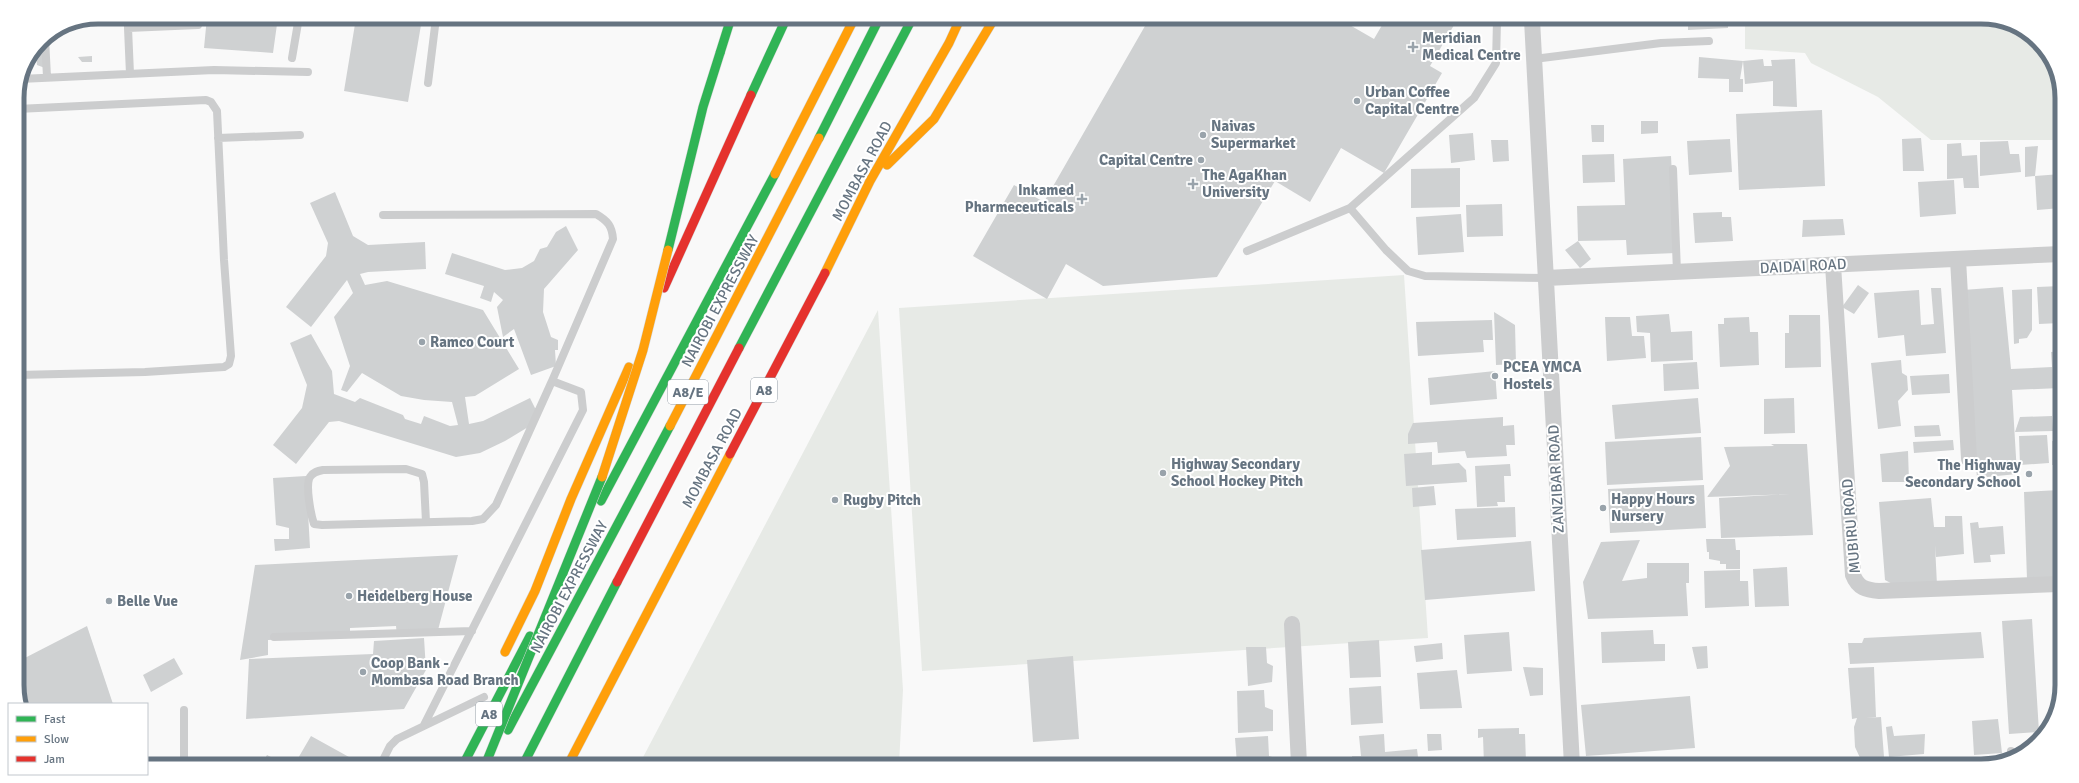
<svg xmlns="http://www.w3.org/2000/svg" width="2079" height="783" viewBox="0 0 2079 783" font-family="Signika,sans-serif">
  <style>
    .green { fill: #e7eae6 }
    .building { fill: #cfd1d2 }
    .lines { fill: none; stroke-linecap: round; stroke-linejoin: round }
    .fast-casing { stroke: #d5d6d6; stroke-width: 10 }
    .slow-casing { stroke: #d5d6d6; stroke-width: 10 }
    .jam-casing { stroke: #d5d6d6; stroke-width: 10 }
    .lane { stroke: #cccdce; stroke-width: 8 }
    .street { stroke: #cccdce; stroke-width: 16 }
    .fast { stroke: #30b455; stroke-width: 9 }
    .slow { stroke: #ff9f0a; stroke-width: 9 }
    .jam { stroke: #e5322d; stroke-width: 9 }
    .fast-bridge-casing { stroke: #d5d6d6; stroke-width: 10; stroke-linecap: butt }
    .slow-bridge-casing { stroke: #d5d6d6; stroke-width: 10; stroke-linecap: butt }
    .fast-bridge { stroke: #30b455; stroke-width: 9 }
    .slow-bridge { stroke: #ff9f0a; stroke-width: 9 }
    .poi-dot { fill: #99a3ab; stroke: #fff; stroke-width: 1.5 }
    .labels { text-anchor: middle; stroke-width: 4; stroke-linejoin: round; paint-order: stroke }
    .shield { fill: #fff; stroke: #949ea7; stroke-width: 1 }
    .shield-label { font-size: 14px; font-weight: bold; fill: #667481 }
    .poi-label { font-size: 15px; font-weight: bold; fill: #667481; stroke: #fff; text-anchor: start }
    .street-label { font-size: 15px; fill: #667481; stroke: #fff }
    .rim { fill: none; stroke: #667481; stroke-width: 5 }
  </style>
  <rect width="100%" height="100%" fill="#f9f9f9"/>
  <path class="green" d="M1745,21H2008L2045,48L2062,92L2061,140H1931L1878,97L1811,63L1805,53L1745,49Z
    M1404,275L1428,638L922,671L899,308Z
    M878,310L903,690L899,764L640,763Z"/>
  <path class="building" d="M207,17H278L273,53L204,48Z
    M356,18L422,19L408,102L344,91Z
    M1149,19L1341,20L1374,39L1385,20H1457L1430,66L1442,73L1384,173L1341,148L1310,202L1275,181L1217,277L1103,286L1066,264L1047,299L973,256L1014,185L1044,202Z
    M1688,21H1728V28L1688,30Z
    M42,53L45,68L37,65L36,54Z
    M92,56V62H82L78,57Z
    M1699,57L1743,61L1740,79H1743V92H1729V79L1698,78Z
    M1763,59L1764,66H1772L1771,60L1795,59L1797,107L1773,106V81L1745,84L1743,61Z
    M1822,110L1825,186L1739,190L1736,114Z
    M1641,121H1658V133L1641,134Z
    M1591,125H1604V142H1592Z
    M1473,133L1475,160L1451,163L1449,135Z
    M1921,138L1924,171H1903L1902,139Z
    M1730,139L1732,172L1689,175L1687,141Z
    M1491,140H1508L1509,161L1493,162Z
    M2008,141L2010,154H2019L2021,172L1980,176V142Z
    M1961,143L1962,156L1977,155L1979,188H1964L1963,178L1947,179V144Z
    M2038,146L2035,176L2025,177V147Z
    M1614,154L1615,182L1583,183L1582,155Z
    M1671,156L1676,253L1627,255L1626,240L1578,241L1577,206L1625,205L1623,159Z
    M1460,168V207L1411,208V169Z
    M2061,174V208L2037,210L2035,176Z
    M1954,180L1956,214L1920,217L1918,182Z
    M335,192L353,236L368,245L425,242L426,269L368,272L360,274L365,285L387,281L483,310L519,369L475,396L465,397L469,424L483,421L530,398L535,408H539L538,421L505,441L480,453L456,457L339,421L329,422L296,464L273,445L302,408L307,385L290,343L311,334L332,371L334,394L355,402L360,398L403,415L405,419L421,424L424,416L450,426L458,425L452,402L424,400L401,396L362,373L347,392L341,390L350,366L334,317L353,293L347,280L311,327L286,307L326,256L328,243L310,203Z
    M1502,204L1503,236L1467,237L1466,205Z
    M1722,212V217H1731L1733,241L1695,243L1693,213Z
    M1461,214L1464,252L1418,255L1416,217Z
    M1843,219L1845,235L1802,237L1803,220Z
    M566,226L578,250L544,289L543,312L551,337L558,340V350H555L556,366L531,375L514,329L503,337L497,307L503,300L494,292L491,302L480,298L484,286L445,274L452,253L505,270L522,268L534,261L540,249L547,247L556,232Z
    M1578,241L1591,259L1580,268L1565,250Z
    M1858,285L1869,293L1854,314L1842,307Z
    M2061,286L2060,323L2039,324L2037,287Z
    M2003,287L2011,369L2052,367L2051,352L2060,351V388L2012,390L2017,474L1977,478L1963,290Z
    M1931,288H1941L1946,353L1906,356L1904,335L1878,338L1874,293L1919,290L1921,325L1934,324Z
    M2032,289V330L2027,338L2019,339V343L2014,344L2012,290Z
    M1494,312L1515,325L1516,364L1496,365Z
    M1669,314L1671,332L1692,331L1693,360L1651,362L1650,333L1637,332L1636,316Z
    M1789,315H1820L1821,367L1785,368V333H1789Z
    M1605,317H1630L1632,336H1644L1646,358L1607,361Z
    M1749,317L1750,332H1758L1759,365L1720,367L1718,324H1724V318Z
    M1492,320L1493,340H1483L1484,352L1418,356L1416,322Z
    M1901,360L1902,373L1907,376L1908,390L1898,401L1901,426L1878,429L1871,363Z
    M1697,362L1699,389L1664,391L1663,364Z
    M1495,371L1497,399L1430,405L1428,378Z
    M1949,374L1950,393L1912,395L1910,376Z
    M1698,398L1701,433L1615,439L1612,405Z
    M1794,398L1795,433L1764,434V399Z
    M2057,399H2060V426H2058Z
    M2052,416L2053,431L2015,432L2020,417Z
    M1503,417V426L1514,425L1515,445H1506L1507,456L1467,458L1465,451L1438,453L1437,442L1408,444V434L1413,423Z
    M1939,425L1941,436L1915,437L1914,426Z
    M2047,435L2049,463L2020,465L2019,436Z
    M1701,437L1703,480L1607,485L1605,442Z
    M1953,440L1954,450L1914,453L1913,442Z
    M2052,441H2059V477L2057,465H2052Z
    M1771,444H1807L1813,535L1721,538L1719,498L1791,494L1707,497L1730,466L1724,447L1774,446Z
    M1908,451L1909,482H1882L1880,454Z
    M1432,452V465L1459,463L1466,470L1467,482L1406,486L1404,454Z
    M1510,464L1511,476H1504L1505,502H1497L1498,506L1477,507L1475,466Z
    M306,476L310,548L275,551L274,539H289V528L276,525L273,478Z
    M1704,485L1706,528L1610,533L1608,489Z
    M1434,486L1436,505L1413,507L1412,488Z
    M2059,490V578L2027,579L2024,492Z
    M1931,498L1934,527H1945V516H1962L1964,554L1936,557L1935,545L1937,585L1898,587L1885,580L1879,502Z
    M1515,507L1516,537L1457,540L1455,509Z
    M1978,522L1979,528L2003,526L2005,554L1990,555L1991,562L1974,563L1970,523Z
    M1706,539H1735L1736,550H1740V569H1726V564H1720V561L1709,559V552H1707Z
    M1640,540L1622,581L1647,578V563H1689V583H1686L1688,616L1588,619L1583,582L1601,542Z
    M1531,541L1535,591L1425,600L1421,550Z
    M458,555L438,630L397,637L396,626L350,628V637L268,640V655L240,660L255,565Z
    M1787,567L1789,606L1755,607L1753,569Z
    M1740,570V581H1748L1749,606L1705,608L1704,571Z
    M2032,619L2039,732L2009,734L2002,621Z
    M87,626L113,704H22L17,691V662Z
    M1653,630L1654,644H1665V661L1602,663L1601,632Z
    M1509,632L1512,671L1467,674L1464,635Z
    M1981,632L1984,658L1850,664L1848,643H1862L1864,638Z
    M424,638L426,670L404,709L246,719L249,659L373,654L374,641Z
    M1379,640L1381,677L1350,678L1348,642Z
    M1442,643L1443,659L1416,662L1414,646Z
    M1707,646L1708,668L1697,669L1692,647Z
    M1246,647H1266L1267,663L1273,666L1272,682L1248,686Z
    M1073,656L1079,739L1033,742L1027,660Z
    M174,658L183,674L151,692L143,675Z
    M1523,667L1543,668V695L1530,696Z
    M1874,667L1876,717L1866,718L1881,717L1884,757L1861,760L1855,747L1854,727L1857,718L1852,719L1848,668Z
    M1457,670L1462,708L1420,709L1417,673Z
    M1381,686L1383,723L1351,725L1349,688Z
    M1264,690L1265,707L1273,710V731L1238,733L1237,691Z
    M1690,696L1695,748L1586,756L1581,705Z
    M1998,719L2002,753L1974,755L1972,721Z
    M1892,726L1894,736L1925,734L1924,754L1889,757L1886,727Z
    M1519,728V734H1525L1526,762L1484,764L1483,737L1478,738V729Z
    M1384,734L1385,752L1417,749L1419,765H1353L1352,756H1361L1359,736Z
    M1427,734H1441L1442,750L1428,751Z
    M311,736L358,762H300L297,760Z
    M1268,736L1269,756L1275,758L1276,764H1237L1235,738Z
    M267,755L281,762H263Z
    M1427,760H1443V765H1426Z
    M1990,762V763L1982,766H1940Z"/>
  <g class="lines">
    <defs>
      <path id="fast" d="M720,53L731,18
        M751,95L786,19
        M819,138L879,19
        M739,348L912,19
        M601,501L775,174
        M508,730L670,426
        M464,763L530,636
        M524,763L617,582"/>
      <path id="slow" d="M887,165L934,119L994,19
        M775,174L854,19
        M825,273L870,181L949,43L960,19
        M670,426L819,138
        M505,652L535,591L571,499L629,367
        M569,763L730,454"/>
      <path id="jam" d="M664,288L751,95
        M730,454L825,273
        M617,582L739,348"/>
    </defs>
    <use href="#fast" class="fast-casing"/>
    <use href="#slow" class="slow-casing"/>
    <use href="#jam" class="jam-casing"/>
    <path class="lane" d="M128,17V28L198,25
      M1497,20L1496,63L1474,98L1350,208L1386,250L1408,271L1425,276L1546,278
      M128,28L130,74
      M45,38L47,77
      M292,58L299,17
      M1534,59L1661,43L1709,41
      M20,79L214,70L308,72
      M428,83L436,18
      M17,109L206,100L211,102L217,111L224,260L231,356L229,364L224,367L145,372L17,375
      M218,138L300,135
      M1673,169L1677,272
      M383,215L596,214C608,221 612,226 613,239L552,381L581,392L583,410L424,725
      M1247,251L1350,208
      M426,522L424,482L422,474L406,469L323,470C318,471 313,472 310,477C305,485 311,515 314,524L322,525L472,521L483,519L496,505L552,381
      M274,637L472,631
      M2011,751V757
      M184,762V710
      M382,762L390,746L397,739L484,697"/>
    <path class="street" d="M1532,20L1572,765
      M1958,259L1969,459
      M1833,265L1853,575C1858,588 1866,590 1879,591L2059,584
      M1546,278L2061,254
      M1292,624L1299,764"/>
    <use href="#fast" class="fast"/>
    <use href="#slow" class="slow"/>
    <use href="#jam" class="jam"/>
    <defs>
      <path id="fast-bridge" d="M668,250L703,107L720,53
        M486,763L602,477"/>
      <path id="slow-bridge" d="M602,477L643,350L668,250"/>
    </defs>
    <use href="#fast-bridge" class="fast-bridge-casing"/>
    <use href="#slow-bridge" class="slow-bridge-casing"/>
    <use href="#fast-bridge" class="fast-bridge"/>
    <use href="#slow-bridge" class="slow-bridge"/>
  </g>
  <g class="poi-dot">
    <path d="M1411 41h4v4h4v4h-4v4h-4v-4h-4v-4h4z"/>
    <circle cx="1357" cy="101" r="4"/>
    <circle cx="1203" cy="135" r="4"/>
    <circle cx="1201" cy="160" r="4"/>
    <path d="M1191 178h4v4h4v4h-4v4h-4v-4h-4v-4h4z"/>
    <path d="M1080 193h4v4h4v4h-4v4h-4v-4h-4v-4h4z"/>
    <circle cx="422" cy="342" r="4"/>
    <circle cx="1495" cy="376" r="4"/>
    <circle cx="1163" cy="473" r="4"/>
    <circle cx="2029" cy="474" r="4"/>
    <circle cx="835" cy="500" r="4"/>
    <circle cx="1603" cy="508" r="4"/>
    <circle cx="349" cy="596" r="4"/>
    <circle cx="109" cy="601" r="4"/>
    <circle cx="363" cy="672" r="4"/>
  </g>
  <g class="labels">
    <g class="shield">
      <rect x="751" y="378" width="26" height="24" rx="3"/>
      <rect x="668" y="380" width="40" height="24" rx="3"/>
      <rect x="476" y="702" width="26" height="24" rx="3"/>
    </g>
    <g class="shield-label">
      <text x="764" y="395">A8</text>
      <text x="688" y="397">A8/E</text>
      <text x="489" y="719">A8</text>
    </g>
    <g class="poi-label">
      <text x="1422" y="43">Meridian<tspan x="1422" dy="17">Medical Centre</tspan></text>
      <text x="1365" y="97">Urban Coffee<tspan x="1365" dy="17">Capital Centre</tspan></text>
      <text x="1211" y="131">Naivas<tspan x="1211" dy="17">Supermarket</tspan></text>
      <text x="1193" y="165" text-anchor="end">Capital Centre</text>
      <text x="1202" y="180">The AgaKhan<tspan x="1202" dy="17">University</tspan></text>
      <text x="1074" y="195" text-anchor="end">Inkamed<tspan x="1074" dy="17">Pharmeceuticals</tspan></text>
      <text x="430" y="347">Ramco Court</text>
      <text x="1503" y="372">PCEA YMCA<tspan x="1503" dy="17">Hostels</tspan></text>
      <text x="1171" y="469">Highway Secondary<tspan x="1171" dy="17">School Hockey Pitch</tspan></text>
      <text x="2021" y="470" text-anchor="end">The Highway<tspan x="2021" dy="17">Secondary School</tspan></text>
      <text x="1611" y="504">Happy Hours<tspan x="1611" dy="17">Nursery</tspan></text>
      <text x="843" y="505">Rugby Pitch</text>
      <text x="357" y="601">Heidelberg House</text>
      <text x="117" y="606">Belle Vue</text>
      <text x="371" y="668">Coop Bank -<tspan x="371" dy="17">Mombasa Road Branch</tspan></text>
    </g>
    <g class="street-label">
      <text transform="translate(862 171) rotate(-62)" y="5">MOMBASA ROAD</text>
      <text transform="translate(1803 266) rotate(-3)" y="5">DAIDAI ROAD</text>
      <text transform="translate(720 301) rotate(-62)" y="5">NAIROBI EXPRESSWAY</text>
      <text transform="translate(712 458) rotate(-62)" y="5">MOMBASA ROAD</text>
      <text transform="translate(1556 479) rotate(-93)" y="5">ZANZIBAR ROAD</text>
      <text transform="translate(1851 526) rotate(-95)" y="5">MUBIRU ROAD</text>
      <text transform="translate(569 587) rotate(-62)" y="5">NAIROBI EXPRESSWAY</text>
    </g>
  </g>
  <path d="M0 0H2079V783H0ZM98 24H1981A74 74 0 0 1 2055 98V685A74 74 0 0 1 1981 759H98A74 74 0 0 1 24 685V98A74 74 0 0 1 98 24Z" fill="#fff" fill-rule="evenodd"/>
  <path class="rim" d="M98 24H1981A74 74 0 0 1 2055 98V685A74 74 0 0 1 1981 759H98A74 74 0 0 1 24 685V98A74 74 0 0 1 98 24Z"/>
  <rect x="8" y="703" width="140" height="72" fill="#ffffff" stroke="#c2c7cd"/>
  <rect x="16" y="716" width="20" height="6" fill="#30b455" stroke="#c2c7cd"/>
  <text x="44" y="723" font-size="12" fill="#667481">Fast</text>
  <rect x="16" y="736" width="20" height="6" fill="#ff9f0a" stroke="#c2c7cd"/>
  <text x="44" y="743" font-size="12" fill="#667481">Slow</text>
  <rect x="16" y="756" width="20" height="6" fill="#e5322d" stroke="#c2c7cd"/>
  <text x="44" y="763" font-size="12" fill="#667481">Jam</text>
</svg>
